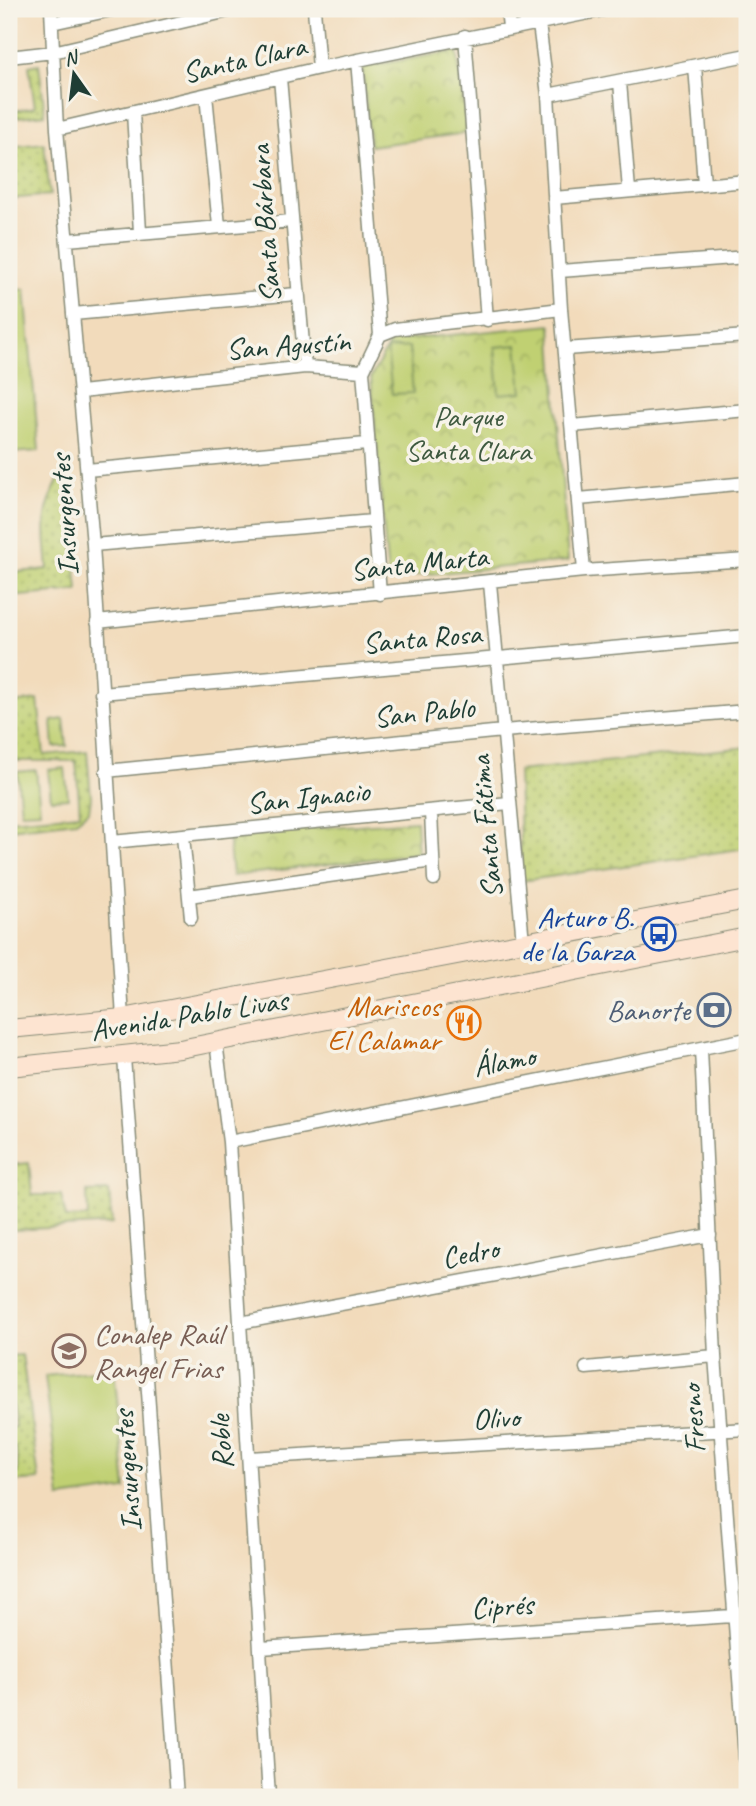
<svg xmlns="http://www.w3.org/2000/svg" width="756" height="1806" viewBox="0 0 756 1806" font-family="Caveat,sans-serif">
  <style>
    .grass { fill: url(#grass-dots); stroke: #708653; stroke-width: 2 }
    .park { fill: url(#park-crowns); stroke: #708653; stroke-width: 2 }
    .pitch { fill: #c0d072; stroke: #708653; stroke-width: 2 }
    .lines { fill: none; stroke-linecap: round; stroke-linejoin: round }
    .street-casing { stroke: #888c78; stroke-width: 15 }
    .secondary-casing { stroke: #888c78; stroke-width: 20 }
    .street { stroke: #fff; stroke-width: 12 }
    .secondary { stroke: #fde4d1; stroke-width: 18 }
    .labels { text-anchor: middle; stroke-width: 7; stroke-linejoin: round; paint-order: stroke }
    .street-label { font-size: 30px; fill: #1f3d34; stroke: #f7f3e8 }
    .park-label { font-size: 30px; fill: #3f5a40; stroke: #f7f3e8 }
    .transit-label { font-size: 30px; fill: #164399; stroke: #f7f3e8; text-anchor: end }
    .food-label { font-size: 30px; fill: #c56008; stroke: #f7f3e8; text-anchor: end }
    .service-label { font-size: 30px; fill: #4e5e75; stroke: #f7f3e8; text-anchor: end }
    .education-label { font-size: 30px; fill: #785e54; stroke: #f7f3e8; text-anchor: start }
  </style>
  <defs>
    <pattern id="grass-dots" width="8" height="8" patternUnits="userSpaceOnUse" patternTransform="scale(1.75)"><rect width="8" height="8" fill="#c0d072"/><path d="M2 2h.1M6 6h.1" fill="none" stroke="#9baa5e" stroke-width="1.8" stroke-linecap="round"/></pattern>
    <pattern id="park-crowns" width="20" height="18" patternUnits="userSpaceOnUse" patternTransform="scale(1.75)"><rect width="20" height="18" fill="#c0d072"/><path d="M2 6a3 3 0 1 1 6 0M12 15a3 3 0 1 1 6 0" fill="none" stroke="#9baa5e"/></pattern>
  </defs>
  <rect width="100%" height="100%" fill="#f7f3e8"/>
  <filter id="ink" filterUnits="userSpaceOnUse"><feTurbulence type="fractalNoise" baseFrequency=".0143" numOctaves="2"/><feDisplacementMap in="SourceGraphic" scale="14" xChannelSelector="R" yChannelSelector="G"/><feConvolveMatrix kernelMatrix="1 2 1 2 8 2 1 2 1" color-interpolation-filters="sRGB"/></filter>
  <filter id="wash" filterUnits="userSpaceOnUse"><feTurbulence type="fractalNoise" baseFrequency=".00686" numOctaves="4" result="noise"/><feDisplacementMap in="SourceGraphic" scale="28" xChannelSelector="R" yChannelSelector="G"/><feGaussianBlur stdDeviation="1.57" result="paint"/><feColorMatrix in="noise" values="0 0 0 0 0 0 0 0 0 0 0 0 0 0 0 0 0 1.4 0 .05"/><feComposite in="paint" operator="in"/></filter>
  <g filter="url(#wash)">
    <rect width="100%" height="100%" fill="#f2dbbb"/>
    <path class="grass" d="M39,64L45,114L9,118V112L35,107L29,66Z
      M44,143L50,195L9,199V147Z
      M67,463L78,591L9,597V573L48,569C43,516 42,511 67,463Z
      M9,673L11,703L38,700L44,755L87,751L91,797L89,811L76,821L9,829V820L80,814L76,761H9Z
      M747,747V848L521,881L518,771Z
      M29,1163L32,1195H61L66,1218L88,1217L87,1192L109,1191L112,1224L14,1230L9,1226V1165Z
      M22,1355L39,1480L9,1482V1472L18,1471L16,1448H9V1428L15,1427L11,1402H9V1356Z"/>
    <path class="park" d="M457,51L467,133L370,146L362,67Z
      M551,325L568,561L388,578L371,377L391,341Z
      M416,821L418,853L232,876L228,834Z"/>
    <path class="pitch" d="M25,289L39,451L9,453V291Z
      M517,345L522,392L499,394L495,347Z
      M409,347L413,393L392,394L387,349Z
      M64,719L67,746L54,747L52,721Z
      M65,768L68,798L51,799L48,770Z
      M36,770L40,811L21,812L17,772Z
      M114,1369L126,1489L60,1498L45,1376Z"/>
  </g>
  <g filter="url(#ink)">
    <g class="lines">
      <defs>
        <path id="street" d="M51,9L57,129L93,545L123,1018
          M314,9L319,68
          M507,9L509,28
          M52,23L116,9
          M539,24L548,95L561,309L584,571
          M465,36L487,320
          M9,57L53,52L237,9
          M357,60L380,335
          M695,66L704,184
          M280,78L305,367
          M620,82L629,190
          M206,95L219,226
          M548,95L747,55
          M133,112L140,232
          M57,129L319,68L608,9
          M554,198L747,181
          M67,240L292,221
          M560,271L747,257
          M73,314L296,294
          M565,349L747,336
          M81,392L305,367L363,371
          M572,426L747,410
          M87,470L366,444
          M579,499L747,483
          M93,545L373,521
          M490,583L523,942
          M380,594L363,371L380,335L395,329L561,309
          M97,622L584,571L747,560
          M101,693L747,636
          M106,771L503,731L747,711
          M431,812L434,879
          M183,836L191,918
          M112,842L509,803
          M189,896L433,861
          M216,1042L229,1142L269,1797
          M701,1049L715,1356L747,1785
          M124,1057L177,1797
          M229,1142L747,1039
          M240,1323L710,1235
          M586,1368L715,1356
          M249,1458L747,1429
          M261,1648L747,1615"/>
        <path id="secondary" d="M9,1029L123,1018L747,900
          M9,1067L180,1049L747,937"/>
      </defs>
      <use href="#street" class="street-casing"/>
      <use href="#secondary" class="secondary-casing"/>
      <use href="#street" class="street"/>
      <use href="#secondary" class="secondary"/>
    </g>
  </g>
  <defs>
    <symbol id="bus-ring" viewBox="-11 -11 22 22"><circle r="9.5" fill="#f7f3e8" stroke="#1a4fb4" stroke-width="1.5"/><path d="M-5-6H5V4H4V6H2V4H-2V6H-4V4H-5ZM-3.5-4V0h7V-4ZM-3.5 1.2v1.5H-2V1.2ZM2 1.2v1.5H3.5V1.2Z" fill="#1a4fb4"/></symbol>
    <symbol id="bank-ring" viewBox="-11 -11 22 22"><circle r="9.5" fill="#f7f3e8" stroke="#5c6f8a" stroke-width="1.5"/><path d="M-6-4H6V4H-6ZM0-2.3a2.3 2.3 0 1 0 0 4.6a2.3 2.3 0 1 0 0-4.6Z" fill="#5c6f8a"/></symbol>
    <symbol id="restaurant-ring" viewBox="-11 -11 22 22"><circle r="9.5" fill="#f7f3e8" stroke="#e8710a" stroke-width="1.5"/><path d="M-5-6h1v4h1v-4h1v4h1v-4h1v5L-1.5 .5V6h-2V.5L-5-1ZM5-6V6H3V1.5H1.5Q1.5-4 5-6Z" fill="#e8710a"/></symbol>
    <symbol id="university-ring" viewBox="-11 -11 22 22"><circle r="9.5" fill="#f7f3e8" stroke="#8d6e63" stroke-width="1.5"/><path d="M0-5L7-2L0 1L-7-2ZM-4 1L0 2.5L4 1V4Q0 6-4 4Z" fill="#8d6e63"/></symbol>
  </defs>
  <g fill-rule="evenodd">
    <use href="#bus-ring" x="640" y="915" width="38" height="38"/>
    <use href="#bank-ring" x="695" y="991" width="38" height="38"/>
    <use href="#restaurant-ring" x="445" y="1004" width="38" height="38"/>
    <use href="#university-ring" x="50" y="1332" width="38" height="38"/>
  </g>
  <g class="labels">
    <g class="street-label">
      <text transform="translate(244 59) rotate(-13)" y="10">Santa Clara</text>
      <text transform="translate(265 224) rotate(-94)" y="10">Santa Bárbara</text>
      <text transform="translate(288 345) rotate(-4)" y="10">San Agustín</text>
      <text transform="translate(64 515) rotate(-94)" y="10">Insurgentes</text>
      <text transform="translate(419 563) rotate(-6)" y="10">Santa Marta</text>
      <text transform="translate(422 638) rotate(-5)" y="10">Santa Rosa</text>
      <text transform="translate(424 712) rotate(-6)" y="10">San Pablo</text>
      <text transform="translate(308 797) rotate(-6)" y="10">San Ignacio</text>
      <text transform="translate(486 827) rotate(-95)" y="10">Santa Fátima</text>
      <text transform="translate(189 1015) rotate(-9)" y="10">Avenida Pablo Livas</text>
      <text transform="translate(504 1061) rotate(-11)" y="10">Álamo</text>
      <text transform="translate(470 1253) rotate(-11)" y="10">Cedro</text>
      <text transform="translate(496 1418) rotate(-3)" y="10">Olivo</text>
      <text transform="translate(693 1419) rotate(-94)" y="10">Fresno</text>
      <text transform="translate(221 1442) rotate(-94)" y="10">Roble</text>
      <text transform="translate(127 1471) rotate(-94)" y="10">Insurgentes</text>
      <text transform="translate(502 1606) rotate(-4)" y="10">Ciprés</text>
    </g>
    <g class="park-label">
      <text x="468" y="426">Parque<tspan x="468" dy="34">Santa Clara</tspan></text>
    </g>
    <g class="transit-label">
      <text x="634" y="927">Arturo B.<tspan x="634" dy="34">de la Garza</tspan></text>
    </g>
    <g class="food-label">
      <text x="440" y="1016">Mariscos<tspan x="440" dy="34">El Calamar</tspan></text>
    </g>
    <g class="service-label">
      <text x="690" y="1020">Banorte</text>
    </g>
    <g class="education-label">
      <text x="94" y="1344">Conalep Raúl<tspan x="94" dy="34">Rangel Frias</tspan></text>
    </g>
  </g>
  <rect width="756" height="1806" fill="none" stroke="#f7f3e8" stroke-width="35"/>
  <g transform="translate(74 74) rotate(346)" stroke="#f7f3e8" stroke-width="5" paint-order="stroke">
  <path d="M0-5L12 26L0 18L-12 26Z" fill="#1f3d34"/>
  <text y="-10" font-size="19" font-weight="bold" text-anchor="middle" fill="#1f3d34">N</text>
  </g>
</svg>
